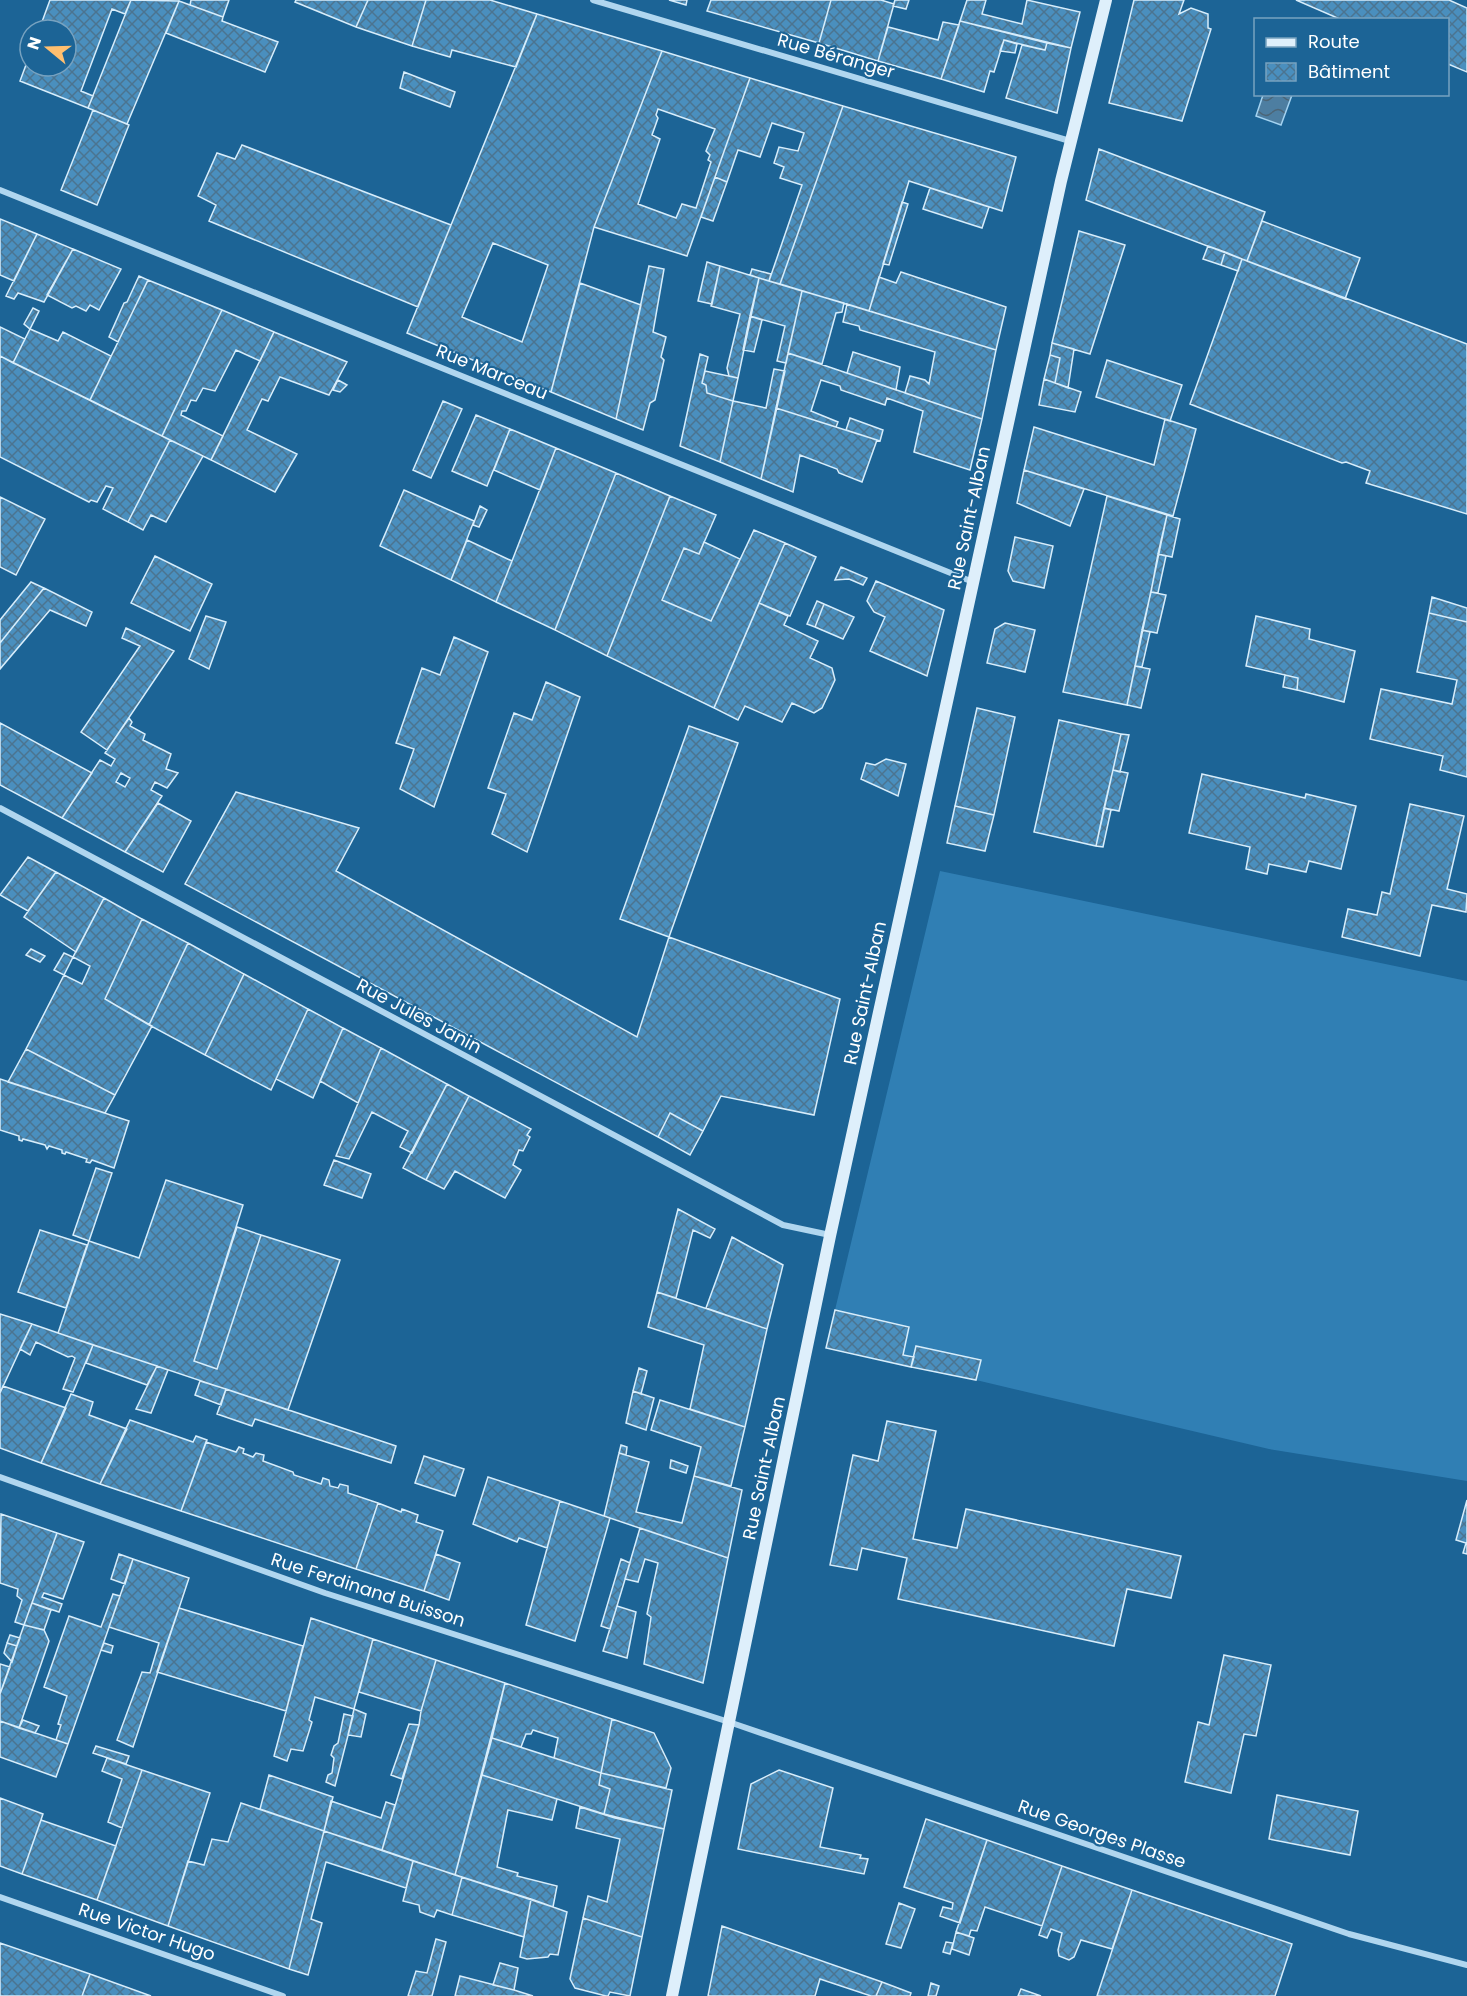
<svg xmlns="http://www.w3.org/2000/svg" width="1467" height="1996" viewBox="0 0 1467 1996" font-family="Poppins,sans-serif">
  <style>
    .grass { fill: #307fb4 }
    .water { fill: url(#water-waves); stroke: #a4d3f1; stroke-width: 1.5 }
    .building { fill: url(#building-cross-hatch); stroke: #d7edfb; stroke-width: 1.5; fill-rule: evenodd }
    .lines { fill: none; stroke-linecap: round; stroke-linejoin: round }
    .street { stroke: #b0d6ef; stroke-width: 6 }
    .secondary { stroke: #deeffb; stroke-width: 12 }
    .labels { text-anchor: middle; stroke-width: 4.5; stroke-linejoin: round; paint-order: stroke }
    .street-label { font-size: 18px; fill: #fff; stroke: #1c6496 }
  </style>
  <defs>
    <pattern id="water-waves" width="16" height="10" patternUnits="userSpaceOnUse" patternTransform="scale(1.5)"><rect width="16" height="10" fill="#4d7ea1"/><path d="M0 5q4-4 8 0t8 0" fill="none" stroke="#4c6576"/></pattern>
    <pattern id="building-cross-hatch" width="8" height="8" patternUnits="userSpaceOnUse" patternTransform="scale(1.5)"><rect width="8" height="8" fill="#4a8fbe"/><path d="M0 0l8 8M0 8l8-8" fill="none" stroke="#4b7490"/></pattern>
  </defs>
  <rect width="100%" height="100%" fill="#1c6496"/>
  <path class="grass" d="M940,871L1467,981V1481L1269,1449L976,1380L980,1360L916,1346L914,1357L903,1355L909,1327L835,1310Z"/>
  <path class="water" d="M1263,95H1292L1281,125L1256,116Z"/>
  <path class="building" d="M50,0H131L125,14L112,9L81,91L93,96L88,108L20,81L30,54V66H66V30H39Z
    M131,0L179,1L127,124L88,108Z
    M191,0H229L223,17L190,5Z
    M296,0H368L356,27L295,2Z
    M368,0H426L412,46L356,27Z
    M426,0H490L537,14L516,67L452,50L450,57L412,46Z
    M669,0H687L686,5Z
    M711,0H831L819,43L707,11Z
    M831,0H881L894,4L878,61L819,43Z
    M895,0H909L906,9L893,6Z
    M967,0H986L982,14L1022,24L1027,0L1080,12L1071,48L960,21Z
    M1134,0H1184L1179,14L1191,8L1208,14V28L1211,29L1182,121L1109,103Z
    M1296,0H1449L1467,8V72L1448,64V20H1342Z
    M179,1L223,17L222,21L278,42L265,72L166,33Z
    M537,14L662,51L594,227L551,392L407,333ZM493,243L548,265L522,342L462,317Z
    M960,21L1047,43L1045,50L1004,40L994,72L990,71L984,92L941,79Z
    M943,22L959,25L941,79L878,61L888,27L938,40Z
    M1004,40L1017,44L1015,53L1000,51Z
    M1047,43L1071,48L1057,113L1006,98L1022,45L1045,50Z
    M662,51L750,78L687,256L594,227ZM658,109L715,129L706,151L710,155L708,160L711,162L696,208L682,204L676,218L638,204L660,139L652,135L658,118L656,115Z
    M404,72L455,92L450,107L400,88Z
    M750,78L843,106L780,284L769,281L802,185L780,178L784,167L774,163L779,147L798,151L804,133L772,123L760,157L738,150L727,182L715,177Z
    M843,106L1016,157L1002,211L909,181L869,311L780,284Z
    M93,110L129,125L97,205L61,190Z
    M242,145L451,225L418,307L209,221L216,205L198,196L217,153L235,159Z
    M1099,149L1265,212L1247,261L1086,200Z
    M715,177L727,182L713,221L701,217Z
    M930,188L989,207L982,228L923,209Z
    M902,202L908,204L889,265L883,264Z
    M0,219L37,234L14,281L0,275Z
    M1262,221L1360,258L1345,299L1247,261Z
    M1079,231L1125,245L1090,354L1052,343Z
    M37,234L73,249L44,302L18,293L14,299L6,296Z
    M1208,246L1225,252L1221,265L1203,259Z
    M73,249L121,269L99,310L90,305L86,311L76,306L72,308L47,295Z
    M1225,252L1242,259L1238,271L1221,265Z
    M1242,259L1467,344V514L1366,483L1370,471L1346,462L1342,463L1190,404Z
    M707,262L720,266L712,304L698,301Z
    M649,266L664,269L653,332L666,337L661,357L664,360L655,400L650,403L643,430L616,419Z
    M720,266L759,278L738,378L729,376L727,368L740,314L711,306Z
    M752,269L771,274L769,281L750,275Z
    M901,272L1006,307L996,350L869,311L879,277L896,283Z
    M139,276L148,280L118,342L109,337L124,303L127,302Z
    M759,278L802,291L786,363L777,361L785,326L750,316Z
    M148,280L222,310L162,436L90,400Z
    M580,283L641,305L616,419L551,392Z
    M802,291L844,303L842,312L836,313L822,364L788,353Z
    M847,304L996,350L982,419L905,393L910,376L925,380L929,384L935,352L860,330L859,326L843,322Z
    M33,308L39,311L30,329L24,324Z
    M222,310L274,332L260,361L236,350L215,391L203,388L196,401L191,400L186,411H182L181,415L223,436L211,460L162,436Z
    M750,316L762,320L754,352L743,350Z
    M0,327L25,339L13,363L0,356Z
    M30,329L58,341L63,332L111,356L90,400L13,363Z
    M274,332L347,362L329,395L280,377L268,401L262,399L247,430L297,454L275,492L211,460Z
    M1052,343L1074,349L1068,388L1055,383L1060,358L1050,355Z
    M853,352L900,367L896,390L847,373Z
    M788,353L982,419L970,470L914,452L923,411L887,398L885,405L841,390L840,386L821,380L811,411L838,422L836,427L776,408Z
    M700,354L708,357L702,383L706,385L707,393L733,401L720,462L680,446Z
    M1050,355L1060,358L1055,383L1044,379Z
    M0,356L170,440L128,522L103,509L113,488L106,486L97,502L91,500L89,502L0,457Z
    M1107,360L1182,385L1170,421L1096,397Z
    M774,369L785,371L761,479L720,462L733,401L766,408Z
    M705,371L738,378L733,401L707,393L706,385L702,383Z
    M1044,379L1081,392L1075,412L1039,405Z
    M338,380L347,385L340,392L333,390Z
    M443,401L462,409L431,478L413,470Z
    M776,408L877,440L862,482L839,473L837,469L800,455L793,492L761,479Z
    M476,415L510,429L487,486L452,471Z
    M850,418L883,430L880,441L846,430Z
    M1165,419L1196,429L1173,516L1024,470L1034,427L1154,465Z
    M510,429L556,448L540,490L494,470Z
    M170,440L203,456L166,522L151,515L143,530L128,522Z
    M556,448L616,473L555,630L496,602Z
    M1024,470L1084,489L1070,526L1017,503Z
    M616,473L670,496L607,656L555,630Z
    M404,490L474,521L451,580L380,546Z
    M670,496L716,515L699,554L684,548L662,600L711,621L754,530L785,543L714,708L607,656Z
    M1107,496L1167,515L1127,705L1063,692Z
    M0,497L45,519L16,575L0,567Z
    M480,506L487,510L479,527L473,525Z
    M1167,515L1180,519L1172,557L1158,554Z
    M1015,537L1053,546L1044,588L1013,581L1008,571Z
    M467,540L512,561L496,602L451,580Z
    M704,542L740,559L711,621L662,600L684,548L699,554Z
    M785,543L816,557L790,616L759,603Z
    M1158,554L1166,556L1158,593L1151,592Z
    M155,556L212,584L190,631L131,603Z
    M841,567L867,578L863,585L849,579L835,580Z
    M876,581L944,610L927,676L870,651L885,617L874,612L867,601Z
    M31,582L44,588L0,643V620Z
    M44,588L92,612L86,626L50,610L0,669V643Z
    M1151,592L1166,595L1157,633L1142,630Z
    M1432,597L1467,608V622L1429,613Z
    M817,601L824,604L815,627L807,624Z
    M759,603L788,616L784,625L818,641L810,658L832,668L835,680L822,708L814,713L792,703L782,722L745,706L738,720L714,708Z
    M824,604L854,617L843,639L815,627Z
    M1429,613L1467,622V777L1440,770L1443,756L1370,739L1381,689L1452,704L1457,680L1417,672Z
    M206,616L226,622L209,669L189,659Z
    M1256,616L1310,629L1309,639L1355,651L1344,702L1297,690L1298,678L1246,666Z
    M1005,623L1035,630L1025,672L987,663L995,629Z
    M126,628L174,651L107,750L81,732L140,646L122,638Z
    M1142,630L1150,632L1142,667L1135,666Z
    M454,637L488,652L434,807L400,789L414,749L396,743L422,668L440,675Z
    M1135,666L1150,669L1141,708L1127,705Z
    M1285,675L1298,678L1297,690L1283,687Z
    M546,682L580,697L527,852L492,834L506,794L488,788L514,713L532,720Z
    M977,708L1015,717L994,815L955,806Z
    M129,718L132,722L130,726L145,734L143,740L171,754L166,769L178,773L167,788L155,782L151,790L162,796L125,852L62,818L100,760L111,766L115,759L105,753ZM121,773L130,778L125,787L116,782Z
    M1059,720L1121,734L1096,846L1034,832Z
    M0,723L92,773L62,818L0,785Z
    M689,726L738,743L669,937L620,919Z
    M1121,734L1129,735L1120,772L1113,770Z
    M886,759L906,764L898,796L861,779L866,763L875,765Z
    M1113,770L1128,773L1119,811L1104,808Z
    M1202,774L1305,798L1306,794L1356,806L1341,869L1309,861L1306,872L1269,864L1267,874L1246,869L1250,847L1189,833Z
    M236,792L359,828L336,871L637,1037L669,937L840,999L814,1115L721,1096L703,1131L670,1113L658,1137L185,884Z
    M158,803L191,821L163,872L125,852Z
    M1410,804L1464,816L1447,889L1467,894L1466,912L1432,905L1420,956L1342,937L1348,909L1377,915L1382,892L1390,894Z
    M955,806L994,815L985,851L947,843Z
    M1104,808L1111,810L1103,847L1096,846Z
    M28,857L56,872L28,911L0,895Z
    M56,872L104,898L76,952L24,917Z
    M104,898L142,919L105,999L152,1026L115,1095L26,1049L64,975L82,984L90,966L73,957Z
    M142,919L188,943L149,1025L105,999Z
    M188,943L244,974L205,1055L149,1025Z
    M31,949L45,956L40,962L26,955Z
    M64,953L73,957L64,975L54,970Z
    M244,974L308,1009L271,1090L205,1055Z
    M308,1009L343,1028L313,1098L276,1079Z
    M343,1028L381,1048L358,1103L320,1081Z
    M381,1048L447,1084L412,1153L400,1147L408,1131L372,1112L349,1159L336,1156Z
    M26,1049L115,1095L105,1113L8,1082Z
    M0,1079L129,1121L114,1168L92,1160L90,1163L86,1162L87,1159L66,1152L65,1154L62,1153V1150L49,1146L47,1149L45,1145L23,1139L22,1141L19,1140V1136L0,1130Z
    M447,1084L469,1096L426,1180L403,1168Z
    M469,1096L531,1129L527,1135L530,1137L523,1151L519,1150L513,1165L521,1170L505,1198L455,1171L444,1189L426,1180Z
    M670,1113L703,1131L690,1155L658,1137Z
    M334,1160L371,1174L362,1198L324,1185Z
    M96,1168L112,1173L89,1241L73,1235Z
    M166,1180L243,1205L194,1361L217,1369L261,1235L340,1260L288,1410L58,1333L89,1241L139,1258Z
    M678,1209L715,1229L710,1238L693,1230L676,1298L657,1292Z
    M237,1227L261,1235L217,1369L194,1361Z
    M40,1230L87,1245L66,1308L18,1292Z
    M732,1237L783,1265L767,1329L706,1308Z
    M657,1292L767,1329L745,1427L690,1409L704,1345L648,1327Z
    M835,1310L909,1327L903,1355L914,1357L911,1367L826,1348Z
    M0,1314L32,1324L0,1393Z
    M32,1324L93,1345L73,1392L63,1389L75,1358L72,1356L68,1357L36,1342L30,1355L20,1349Z
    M93,1345L157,1366L147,1385L86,1363Z
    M916,1346L981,1360L976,1380L911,1367Z
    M157,1366L168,1370L151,1413L136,1409Z
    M639,1368L647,1371L641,1394L633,1391Z
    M200,1381L226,1389L221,1405L195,1395Z
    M3,1386L66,1408L41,1463L0,1448V1393Z
    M226,1389L396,1446L391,1463L255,1419L252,1426L217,1414Z
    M633,1391L654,1398L646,1430L626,1423Z
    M71,1394L93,1402L89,1415L127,1429L100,1484L41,1463Z
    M660,1400L745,1427L731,1486L694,1476L701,1447L651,1430Z
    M130,1420L193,1442L196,1436L207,1440L181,1511L100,1484Z
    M887,1421L936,1431L913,1539L957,1548L966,1509L1181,1556L1171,1598L1127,1589L1114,1646L898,1599L907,1558L862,1548L857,1570L830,1565L853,1455L878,1461Z
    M206,1442L236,1452L239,1447L244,1449L243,1453L253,1457L256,1453L264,1455L263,1461L293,1472L294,1475L321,1484L323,1478L329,1480L330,1486L338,1488L340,1484L348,1486V1493L378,1503L356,1569L181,1511Z
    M621,1445L627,1447L626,1455L619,1453Z
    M619,1453L649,1462L636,1512L682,1523L694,1476L742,1490L728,1558L604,1516Z
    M424,1456L464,1469L455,1496L415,1483Z
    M671,1460L688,1466L686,1473L670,1468Z
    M488,1477L560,1501L547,1548L519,1538L517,1542L473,1524Z
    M1467,1500V1554L1463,1553L1466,1543L1456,1540Z
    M560,1501L610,1518L575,1641L526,1625Z
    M378,1503L401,1512L402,1509L418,1515L416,1522L443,1531L424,1591L356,1569Z
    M1,1514L57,1533L24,1625L15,1622L22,1600L17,1596L18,1589L0,1583Z
    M640,1528L728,1558L703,1683L644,1664L651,1617L647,1614L658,1563L645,1559L638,1582L625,1579Z
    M57,1533L84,1542L63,1599L44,1593L42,1597L62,1604L59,1612L32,1603Z
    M119,1554L133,1559L125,1584L111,1579Z
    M436,1554L460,1563L449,1600L424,1591Z
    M133,1559L189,1578L133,1747L117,1740L142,1672L150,1673L159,1643L109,1627Z
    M621,1559L630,1563L610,1629L601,1626Z
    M113,1594L120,1596L68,1744L56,1740L61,1725L58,1724L67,1696L44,1687L69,1616L101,1627Z
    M32,1603L51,1610L44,1630L24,1625Z
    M617,1606L636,1612L627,1658L603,1651Z
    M179,1608L303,1646L286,1711L157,1672Z
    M311,1618L373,1639L354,1709L315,1697L309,1720L312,1722L303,1751L291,1749L287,1761L274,1756Z
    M24,1625L44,1630L49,1641L19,1728L0,1721V1694Z
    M10,1635L20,1638L17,1646L7,1643Z
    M373,1639L436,1660L421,1711L359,1692Z
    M7,1643L17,1646L12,1662L4,1653Z
    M104,1643L113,1646L111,1653L101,1650Z
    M1224,1655L1271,1665L1256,1736L1244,1734L1231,1793L1185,1782L1198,1722L1209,1725Z
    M436,1660L505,1683L455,1875L382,1850L419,1725L421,1711Z
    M0,1664L10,1667L0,1694Z
    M505,1683L612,1719L601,1773L554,1758L558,1738L533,1730L531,1734H526L521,1747L492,1738Z
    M354,1709L366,1714L361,1737L348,1735Z
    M344,1714L353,1716L335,1786L326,1782L328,1775L332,1773L334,1758L331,1755L334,1746L338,1743Z
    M612,1719L654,1733L671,1768L666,1788L601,1773Z
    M23,1720L39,1726L35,1733L19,1728Z
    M0,1721L68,1744L56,1777L0,1757Z
    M409,1724L419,1725L402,1779L391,1775Z
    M492,1738L601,1773L599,1785L610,1789L604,1814L482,1775Z
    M96,1746L129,1756L126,1764L93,1753Z
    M107,1758L142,1770L122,1828L108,1822L122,1779L102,1771Z
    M142,1770L210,1793L168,1926L97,1900Z
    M779,1770L833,1788L820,1847L861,1855L860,1858L868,1859L864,1874L738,1849L751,1784Z
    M601,1773L672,1790L664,1829L604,1814L610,1789L599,1785Z
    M269,1775L333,1797L324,1831L260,1809Z
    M482,1775L557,1799L552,1820L508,1810L497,1867L518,1873L517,1876L557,1886L553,1907L455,1875Z
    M1277,1795L1358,1811L1350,1855L1269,1839Z
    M0,1798L43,1814L22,1874L0,1866Z
    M331,1801L381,1818L386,1802L395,1805L382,1850L324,1831Z
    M241,1803L324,1831L289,1969L168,1926L188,1861L204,1865L212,1839L228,1842Z
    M580,1807L615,1818L664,1829L642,1937L583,1918L588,1896L607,1902L620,1839L576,1828Z
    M926,1819L987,1840L960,1923L940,1916L943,1907L952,1909L953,1903L904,1887Z
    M41,1820L116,1846L97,1900L22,1874Z
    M324,1831L413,1861L406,1888L326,1862L311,1919L322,1923L308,1975L289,1969Z
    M987,1840L1062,1866L1042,1926L985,1907L977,1931L971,1930L969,1936L956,1932Z
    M413,1861L462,1877L452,1915L437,1910L434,1917L420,1912L419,1905L403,1901Z
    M1062,1866L1132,1890L1112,1949L1081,1940L1074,1957L1069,1960L1059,1956L1058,1950L1062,1933L1051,1929L1047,1938L1039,1935Z
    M462,1877L531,1899L524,1937L452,1915Z
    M1132,1890L1292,1944L1275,1996H1097Z
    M531,1899L567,1912L558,1955L550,1954L548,1957L527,1959L520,1957Z
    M899,1903L915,1909L901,1948L886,1944Z
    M583,1918L642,1937L630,1996L610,1992L608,1996H606L575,1988L570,1979Z
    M722,1926L882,1982L876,1996H871L820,1979L815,1996H708Z
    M956,1932L974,1938L969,1955L952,1949Z
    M436,1939L446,1942L432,1996H408L416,1971L427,1973Z
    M946,1942L953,1943L950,1954L943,1952Z
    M0,1943L90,1974L82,1996H0Z
    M500,1963L518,1968L514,1990L493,1985Z
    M90,1974L151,1996H82Z
    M460,1976L514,1990L533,1996H455Z
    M882,1982L911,1993L910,1996H876Z
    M931,1983L939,1986L936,1996H928Z
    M1021,1989L1041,1996H1018Z"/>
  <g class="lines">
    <path class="street" d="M593,0L1070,141
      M0,190L973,582
      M0,808L783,1225L830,1235
      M0,1477L325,1593L729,1722L1349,1934L1467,1965
      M0,1897L283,1996"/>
    <path class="secondary" d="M672,1996L830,1236L1061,181L1106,0"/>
  </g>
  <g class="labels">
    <g class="street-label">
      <text transform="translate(836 56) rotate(16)" y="6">Rue Béranger</text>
      <text transform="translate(492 372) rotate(22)" y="6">Rue Marceau</text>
      <text transform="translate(969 518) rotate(-78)" y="6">Rue Saint-Alban</text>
      <text transform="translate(865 993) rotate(-78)" y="6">Rue Saint-Alban</text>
      <text transform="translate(419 1016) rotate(28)" y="6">Rue Jules Janin</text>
      <text transform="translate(764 1468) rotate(-78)" y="6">Rue Saint-Alban</text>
      <text transform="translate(368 1590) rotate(18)" y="6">Rue Ferdinand Buisson</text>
      <text transform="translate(1102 1834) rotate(19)" y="6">Rue Georges Plasse</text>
      <text transform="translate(147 1932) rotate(19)" y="6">Rue Victor Hugo</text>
    </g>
  </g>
  <rect x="1254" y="18" width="195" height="78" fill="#1c6496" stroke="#77a2c0" stroke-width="1.5"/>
  <rect x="1266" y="38" width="30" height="9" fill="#deeffb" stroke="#77a2c0" stroke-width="1.5"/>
  <text x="1308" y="48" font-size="18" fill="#ffffff">Route</text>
  <rect x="1266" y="63" width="30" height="18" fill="url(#building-cross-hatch)" stroke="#77a2c0" stroke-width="1.5"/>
  <text x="1308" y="78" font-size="18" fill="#ffffff">Bâtiment</text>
  <g transform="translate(48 48) rotate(289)"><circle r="28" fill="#1c6496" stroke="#77a2c0" stroke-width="1.5"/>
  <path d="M0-4.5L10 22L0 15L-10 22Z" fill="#ffbf6f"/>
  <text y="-9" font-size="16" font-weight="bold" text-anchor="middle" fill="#ffffff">N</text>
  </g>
</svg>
